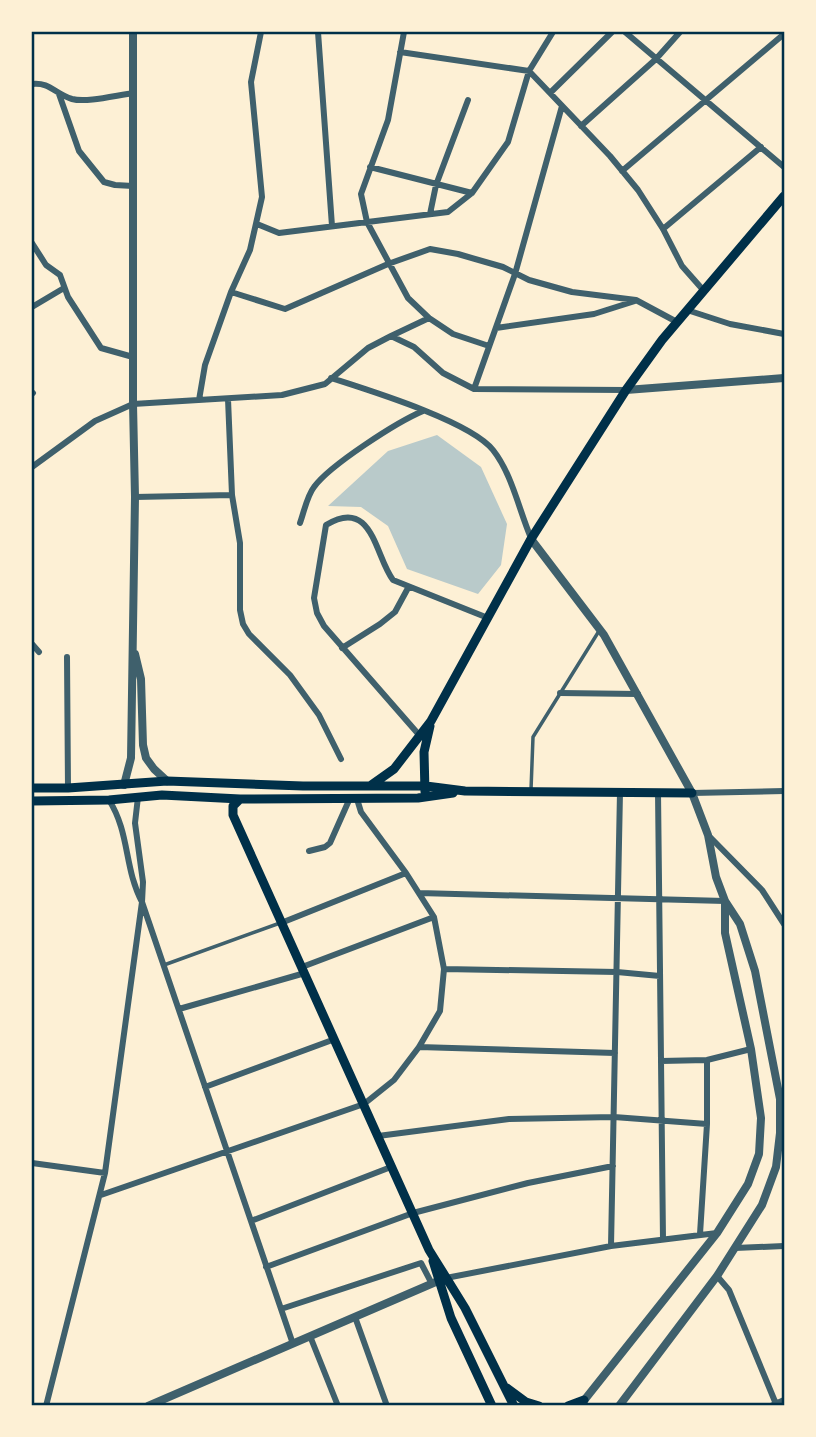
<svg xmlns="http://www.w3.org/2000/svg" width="816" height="1437" viewBox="0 0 816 1437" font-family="'Exo 2',sans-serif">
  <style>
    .green { fill: #b9caca }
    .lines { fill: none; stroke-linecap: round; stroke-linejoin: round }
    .service { stroke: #3f606c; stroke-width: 3.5 }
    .minor { stroke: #3f606c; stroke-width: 6 }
    .tertiary { stroke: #3f606c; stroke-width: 8 }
    .secondary { stroke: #003049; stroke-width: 9 }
    .neatline { fill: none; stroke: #003049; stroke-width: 2.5 }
  </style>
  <rect width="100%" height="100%" fill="#fdf0d5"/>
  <path class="green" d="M437,435L481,467L507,524L501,565L478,594L407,569L388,526L361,507L328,506L388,451Z"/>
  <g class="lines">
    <path class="service" d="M531,790L533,737L599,631
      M164,965L280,923"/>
    <path class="minor" d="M318,32L332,226
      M404,32L388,120L361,194L367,222L408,298L429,318L453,334L489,346
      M625,32L784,167
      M400,52L529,71L610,156L638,190L663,229L682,266L704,291
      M32,84C50,82 55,94 72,99C87,103 117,95 134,93
      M550,93L612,32
      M59,94L79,151L104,182L115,185L133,186
      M581,126L656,59L680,32
      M370,167L472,193
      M622,171L784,34
      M430,214L436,185L468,100
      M257,224L279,233L448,212L472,193L508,142L529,71L553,32
      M663,229L761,147
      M32,243L46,265L60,275L68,297L101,348L133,357
      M231,292L285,309L388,264L430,249L458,254L503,267L529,280L572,292L636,300L677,322
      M32,307L64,288
      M687,310L730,324L784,334
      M496,328L594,314L635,301
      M391,336L429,318
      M331,378C368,390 470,421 493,450C512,474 519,510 531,538
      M474,389L515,274L562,106
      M32,394L33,393
      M228,399L232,495L240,543V610L243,624L249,634L290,675L319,715L341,759
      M199,400L205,365L231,292L250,250L262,197L251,82L261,32
      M32,467L95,421L133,404L282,395L325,384L368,348L391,336L414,347L443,373L474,389L626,390
      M135,497L232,495
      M300,523C304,512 307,496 314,487C330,465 397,422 423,411
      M32,644L39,652
      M342,648L380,624L395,612L408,588
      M67,657L68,788
      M560,693L638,694
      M420,736L324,626L317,613L314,598L326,525C373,496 375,557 393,580L488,618
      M658,792L663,1239
      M692,793L784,791
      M109,800C130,833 124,868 142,902L293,1344
      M709,836L762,890L784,924
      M309,851L325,847L330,843L350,798
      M419,893L725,901
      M281,923L406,873
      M302,967L434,917
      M444,969L617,972L660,976
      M179,1009L305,973
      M419,1047L615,1053
      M661,1061L707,1060L751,1049
      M205,1087L335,1039
      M378,1136L509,1119L614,1117L707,1124
      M32,1163L105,1173
      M101,1195L364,1104L394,1080L419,1047L440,1011L444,969L434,917L406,873L361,812L357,799
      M251,1221L391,1167
      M700,1234L707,1124V1060
      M611,1246L620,792
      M735,1248L784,1246
      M266,1267L413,1213L528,1183L613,1166
      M717,1276L729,1290L776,1404
      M446,1278L611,1246L717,1233
      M281,1309L421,1263L432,1284
      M355,1317L387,1406
      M310,1336L338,1406
      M46,1406L105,1173L142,902L143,882L135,823L138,797
      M771,1406L784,1400"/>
    <path class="tertiary" d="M626,390L784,378
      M531,539L604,635L692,793L708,835L716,877L725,901L740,924L755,971L780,1099V1133L776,1167L762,1205L717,1276L619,1406
      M135,654L141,679L143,745L146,758L154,769L167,781
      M124,785L131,758L135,497L133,404V32
      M582,1403L717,1233L748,1184L759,1154L761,1118L751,1049L725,933V901
      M148,1406L445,1278"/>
    <path class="secondary" d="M370,786L394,769L431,721L531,539L626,390L662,340L784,196
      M32,788H68L167,781L303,786H426L465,791L692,793
      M425,792L424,752L430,726
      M240,799L233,806V815L429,1250L465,1308L514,1406
      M32,801L109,800L162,795L240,799L418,798L453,793
      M433,1261L451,1318L492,1406
      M507,1388L526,1402L539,1406
      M568,1406L584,1400"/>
  </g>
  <rect width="816" height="1437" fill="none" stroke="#fdf0d5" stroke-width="66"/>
  <rect x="33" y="33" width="750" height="1371" class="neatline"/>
</svg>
